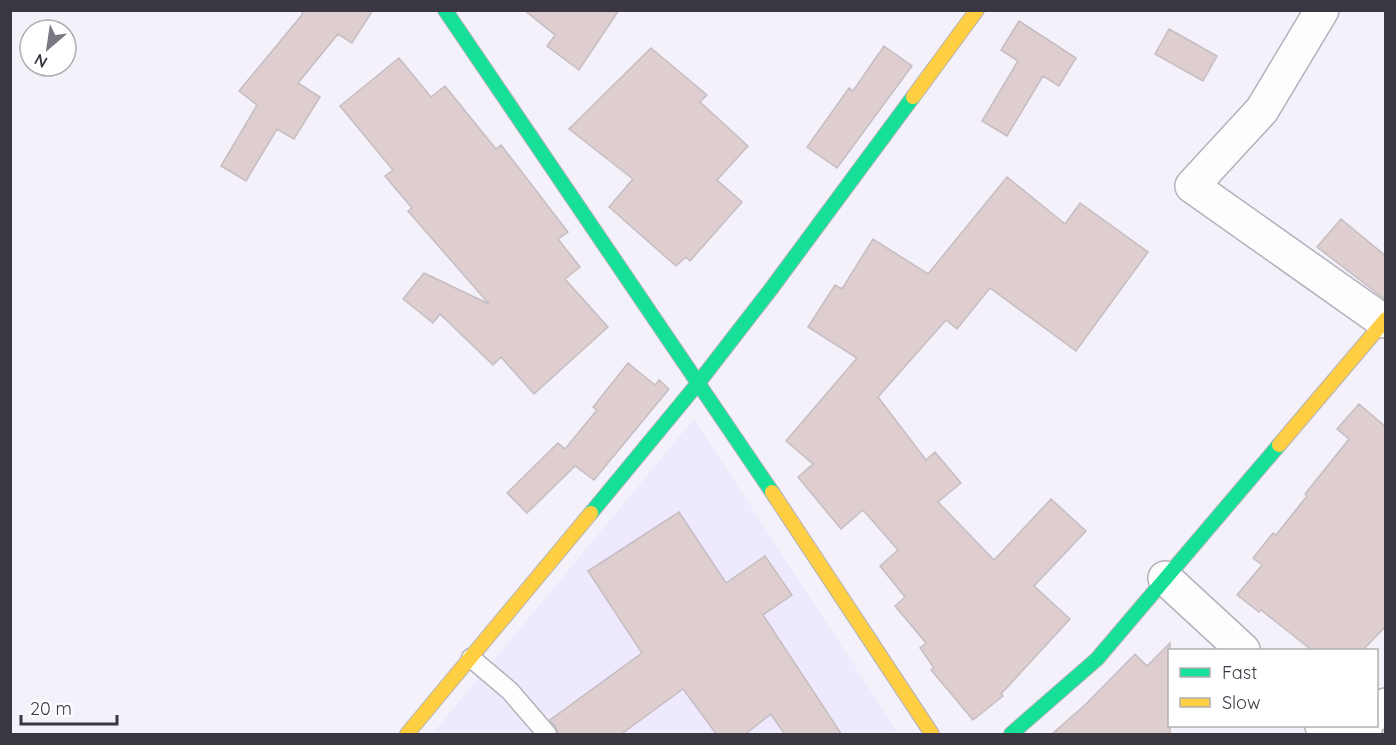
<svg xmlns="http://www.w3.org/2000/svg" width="1396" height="745" viewBox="0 0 1396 745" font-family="Quicksand,sans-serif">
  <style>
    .built { fill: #efe9fd }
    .building { fill: #dfced0; stroke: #c5bdc1; stroke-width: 1.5 }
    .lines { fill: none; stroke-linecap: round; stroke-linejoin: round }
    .lane-casing { stroke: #b4b1bb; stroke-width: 21 }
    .street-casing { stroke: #b4b1bb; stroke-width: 36 }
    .fast-casing { stroke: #b4b1bb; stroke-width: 16 }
    .slow-casing { stroke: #b4b1bb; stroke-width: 16 }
    .lane { stroke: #fdfdfe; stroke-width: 18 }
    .street { stroke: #fdfdfe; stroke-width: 33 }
    .fast { stroke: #16e098; stroke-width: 14 }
    .slow { stroke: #ffcf43; stroke-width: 14 }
  </style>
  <rect width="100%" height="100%" fill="#f4f1fb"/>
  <path class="built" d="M694,419L899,734H432Z"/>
  <path class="building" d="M299,10H373L352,43L338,34L298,83L320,97L294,139L277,129L246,181L221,166L257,105L239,91L301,16L303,13Z
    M524,10H619L579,70L547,46L555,35Z
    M1019,21L1076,58L1059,86L1043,76L1007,136L982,121L1018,61L1001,50Z
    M1169,29L1217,56L1203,81L1155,54Z
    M884,46L912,66L837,168L807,147L849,88L853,91Z
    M651,48L707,95L700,102L748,146L717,180L742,202L690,261L686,257L676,266L609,207L633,179L569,129Z
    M399,58L431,97L445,86L496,149L501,145L568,232L558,239L580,267L565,279L608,327L534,394L501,357L493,365L440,314L433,323L403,299L424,273L489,304L408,211L412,208L385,176L393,170L340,106Z
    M1007,177L1065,224L1080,203L1148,252L1076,351L990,288L957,329L946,320L878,397L926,460L935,452L961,483L938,502L994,560L1051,499L1086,531L1034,586L1070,619L1001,694L1003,696L973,720L931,670L934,668L920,648L926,643L895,606L905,597L880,566L898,550L863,510L841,529L798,477L813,464L786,441L857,358L808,327L835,285L842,289L873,239L928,274Z
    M1341,219L1386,256V300L1317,247Z
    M628,363L655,385L659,380L669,389L594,480L575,466L527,513L507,493L558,443L565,449L597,410L593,407Z
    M1359,404L1386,427V626L1362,651H1313L1261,610L1259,612L1237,595L1262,565L1253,558L1273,533L1276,535L1307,496L1305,494L1349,439L1337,429Z
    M679,512L726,583L765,556L792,595L763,615L842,735H785L771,714L744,735H717L683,689L620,735H558L556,727L550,720L642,653L588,571Z
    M1170,643V735H1051L1086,704L1135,654L1147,666Z"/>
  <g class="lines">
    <defs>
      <path id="lane" d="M471,658L510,691L547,734"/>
      <path id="street" d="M1322,10L1262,110L1192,186L1383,321
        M1165,578L1243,650
        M1376,714L1386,705
        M1322,726L1332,734
        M1358,734L1366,726"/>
      <path id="fast" d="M445,10L772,492
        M591,513L699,382L771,289L913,97
        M1011,734L1097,659L1279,445"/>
      <path id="slow" d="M913,97L977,10
        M1279,445L1386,319
        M772,492L932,734
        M407,734L591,513"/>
    </defs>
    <use href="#lane" class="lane-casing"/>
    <use href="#street" class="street-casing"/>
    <use href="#fast" class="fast-casing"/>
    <use href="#slow" class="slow-casing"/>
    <use href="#lane" class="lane"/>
    <use href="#street" class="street"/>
    <use href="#fast" class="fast"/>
    <use href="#slow" class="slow"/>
  </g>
  <rect width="1396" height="745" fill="none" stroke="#3b3742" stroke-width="24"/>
  <rect x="1168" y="649" width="210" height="78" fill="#ffffff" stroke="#b1afb3" stroke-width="1.5"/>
  <rect x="1180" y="668" width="30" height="9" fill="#16e098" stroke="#b1afb3" stroke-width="1.5"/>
  <text x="1222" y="679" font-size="18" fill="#3b3742">Fast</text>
  <rect x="1180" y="698" width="30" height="9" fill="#ffcf43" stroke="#b1afb3" stroke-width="1.5"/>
  <text x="1222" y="709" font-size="18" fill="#3b3742">Slow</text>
  <g transform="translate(48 48) rotate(209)"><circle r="28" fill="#ffffff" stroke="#b1afb3" stroke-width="1.5"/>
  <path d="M0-4.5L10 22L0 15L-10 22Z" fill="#7c7883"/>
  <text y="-9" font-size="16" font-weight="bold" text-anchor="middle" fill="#3b3742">N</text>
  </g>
  <path d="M21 715v9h96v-9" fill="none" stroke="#3b3742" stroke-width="3"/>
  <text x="30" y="715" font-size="18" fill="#3b3742" stroke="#ffffff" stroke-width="4.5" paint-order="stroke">20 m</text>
</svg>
